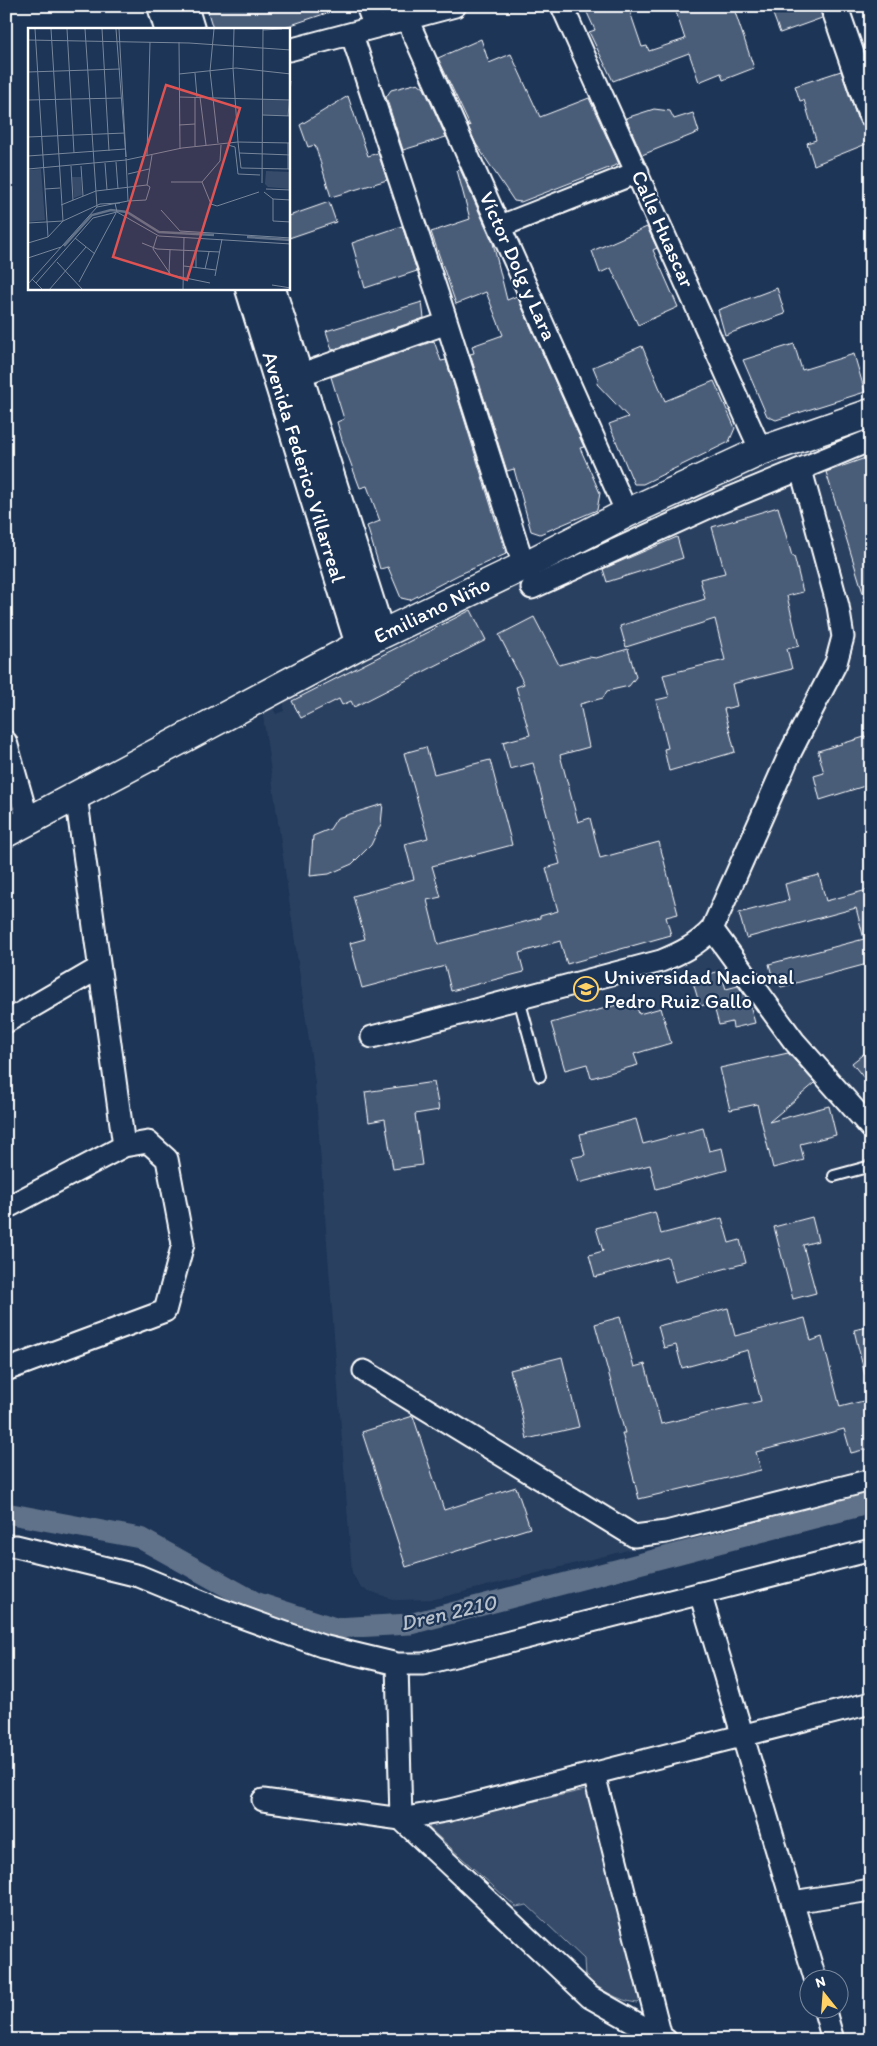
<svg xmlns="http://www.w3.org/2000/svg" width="877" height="2046" viewBox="0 0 877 2046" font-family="Itim,sans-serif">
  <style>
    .built { fill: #2a4161 }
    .green { fill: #364b69; stroke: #9aa5b4 }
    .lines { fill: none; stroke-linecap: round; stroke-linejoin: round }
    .canal { stroke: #617289; stroke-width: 21 }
    .building { fill: #4a5d79; stroke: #fff }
    .service-casing { stroke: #fff; stroke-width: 14 }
    .minor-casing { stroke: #fff; stroke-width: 25 }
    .tertiary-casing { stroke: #fff; stroke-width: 30 }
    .secondary-casing { stroke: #fff; stroke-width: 31 }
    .service { stroke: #1d3557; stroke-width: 10 }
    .minor { stroke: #1d3557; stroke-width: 21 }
    .tertiary { stroke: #1d3557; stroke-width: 26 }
    .secondary { stroke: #1d3557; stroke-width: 28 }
    .labels { text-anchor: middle; stroke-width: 4.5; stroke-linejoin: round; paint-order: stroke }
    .street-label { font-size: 21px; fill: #fff; stroke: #1d3557 }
    .poi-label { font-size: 21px; fill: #fff; stroke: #1d3557; text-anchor: start }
    .water-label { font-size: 22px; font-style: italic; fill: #b8c0ca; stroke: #1d3557 }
    .inset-river { fill: none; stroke: #617289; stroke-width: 2.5 }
    .inset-road { fill: none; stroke: #77869a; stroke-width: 1 }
    .view { fill: #de5353; fill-opacity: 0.15; stroke: #de5353; stroke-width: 2.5 }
    .inset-edge { fill: none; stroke: #fff; stroke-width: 2.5 }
  </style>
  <rect width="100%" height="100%" fill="#1d3557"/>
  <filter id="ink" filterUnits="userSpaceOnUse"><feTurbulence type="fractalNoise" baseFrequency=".02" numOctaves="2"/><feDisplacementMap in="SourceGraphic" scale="10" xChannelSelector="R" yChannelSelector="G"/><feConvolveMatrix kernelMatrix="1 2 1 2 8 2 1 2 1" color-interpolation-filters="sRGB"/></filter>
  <g filter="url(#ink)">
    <path class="built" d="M871,420V1488L435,1599L395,1600L361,1588L352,1573L315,1083L262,708L270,703L276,714L284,711V696L512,581L519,587L543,574L540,568L761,451Z"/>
    <path class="green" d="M585,1790L591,1796L642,1998L637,2003C619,2001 599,1989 585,1977L584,1959L527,1905L516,1907L429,1828L430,1824Z"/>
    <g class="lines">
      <path class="canal" d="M6,1513L140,1538L255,1602L335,1628L410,1624L871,1503"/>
    </g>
    <path class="building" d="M206,6H335L336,10L279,29H213Z
      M584,6H628L642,47L647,46L649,51L685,39L674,6H733L754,68L723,80L721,73L699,82L689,53L613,81L589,32L595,30Z
      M770,6H819L822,18L780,33Z
      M481,39L489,63L511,54L540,117L589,98L619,164L521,202L514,201L476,144L467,124L470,126L438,58Z
      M841,71L857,118L865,126L871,142L814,165L807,143L816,140L804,100L800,101L795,86Z
      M418,83L424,88L446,137L403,150L386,97L391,90Z
      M348,96L368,156L378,153L387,180L331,197L315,145L308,147L300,125Z
      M654,109L670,111L674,119L693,113L699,132L642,155L626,118Z
      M460,169L493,243L507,300L517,296L584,447L580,448L600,493L597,510L540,534L531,531L514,469L507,471L470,354L474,353L472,346L503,335L486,292L456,304L431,232L470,219L457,170Z
      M329,202L336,222L289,238V216Z
      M402,226L417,271L365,288L352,243Z
      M647,227L657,248L653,250L678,307L638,325L611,268L600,273L592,251Z
      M777,288L785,314L725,335L718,310Z
      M422,302L424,318L332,350L326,331Z
      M434,341L441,361L446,360L506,554L458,575L410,600L401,598L388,567L380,569L367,526L380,521L367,486L360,488L342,440L337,422L344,419L331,377Z
      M794,344L802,370L854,354L865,392L776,420L767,416L743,360Z
      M642,346L665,401L714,381L735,428L729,442L643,484H634L609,424L628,417L597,384L598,379L593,367Z
      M871,456V605L867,606L826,472Z
      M778,507L792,556H794L803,592L787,596L799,646L787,649L792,669L732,684L737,706L724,709L735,752L669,771L664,749L668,748L656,700L669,697L663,675L725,660L715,619L626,647L620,626L705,599L700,579L725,573L712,527Z
      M677,537L683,558L607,582L603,569Z
      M471,610L486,640L354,707L351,701L342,705L339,699L301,718L292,701Z
      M534,617L559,665L589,657L596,658L628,649L636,677L629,686L607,691L603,698L580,704L589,747L560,755L578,822L590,818L600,858L659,842L678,914L666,917L671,935L567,964L560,941L519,953L524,972L451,991L445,966L362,988L350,943L365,939L353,896L414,879L405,844L428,838L404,753L426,747L434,774L490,760L512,845L432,866L441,897L427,900L438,944L540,918V916L558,911L546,868L560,864L533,763L510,769L503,742L530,735L516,687L524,684L499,635Z
      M871,735V784L820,800L814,776L824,773L818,751Z
      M383,804L381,824L371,845L352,864L329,874L310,876L313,836L330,829L337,818Z
      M819,875L826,901L871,889V963L781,987L779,982L774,983L769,964L864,939L856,908L746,938L739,913L789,900L785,884Z
      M720,971L726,989L738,986L749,1001L755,1023L733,1028L732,1022L719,1025L713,1003L700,1006L692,979Z
      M635,1000L639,1014L661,1008L671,1043L634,1054L638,1065L591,1078L587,1064L565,1070L551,1023Z
      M871,1048V1087L852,1063Z
      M788,1053L815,1083L769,1122L829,1106L836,1135L800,1144L804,1160L773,1168L757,1104L730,1110L720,1068Z
      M434,1082L439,1110L415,1114L422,1165L393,1169L385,1119L369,1122L365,1092Z
      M636,1119L643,1144L703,1128L709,1151L722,1148L727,1170L656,1189L650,1165L578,1183L571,1158L585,1155L580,1134Z
      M655,1212L661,1234L722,1218L729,1243L740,1240L746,1263L675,1282L668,1257L595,1277L589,1255L603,1251L596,1228Z
      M812,1217L818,1241L803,1245L816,1293L793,1299L774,1227Z
      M728,1308L735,1336L805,1318L811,1341L822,1337L840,1407L871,1399V1448L851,1453L844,1429L756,1452L761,1470L639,1499L622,1433H625L595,1324L620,1317L634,1367L645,1364L661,1424L761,1401L748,1350L682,1368L676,1345L664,1348L658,1326Z
      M871,1326V1374L865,1375L854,1330Z
      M562,1357L579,1427L527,1439L519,1401L510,1370Z
      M413,1416L444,1510L516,1487L530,1528L406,1567L362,1432Z"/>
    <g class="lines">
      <defs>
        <path id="service" d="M519,999L540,1076
          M834,1176L871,1166"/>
        <path id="minor" d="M367,6L375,27
          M562,6L761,451
          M407,19L627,513
          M352,35L447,323L524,566
          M289,50L455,6
          M501,226L638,172
          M285,380L447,323
          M801,470L838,606L843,637L836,663L791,751L712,929L794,1041L871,1128
          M532,588L716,504L871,440
          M6,742L28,820
          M6,1022L99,968
          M372,1037L661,961C681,953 697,945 712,929
          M6,1208L124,1146L76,795
          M6,1370L165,1311L183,1244L167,1159L148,1142L124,1146
          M364,1371L634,1536L666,1532L871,1480
          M6,1546H16L139,1576L219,1609L322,1646L397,1664H423L871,1550
          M700,1593L815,1978
          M397,1664L401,1819L590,1997L666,2040
          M594,1774L661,2037
          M263,1800L401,1819L450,1810L871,1703
          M792,1902L871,1890
          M824,2008L833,2040"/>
        <path id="tertiary" d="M161,6L168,29
          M184,6L191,29
          M834,6L871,113
          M249,289L359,645
          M272,289L381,634"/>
        <path id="secondary" d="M6,833L359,645L524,566L627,513L761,451L871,413"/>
      </defs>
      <use href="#service" class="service-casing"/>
      <use href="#minor" class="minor-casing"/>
      <use href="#tertiary" class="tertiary-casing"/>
      <use href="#secondary" class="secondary-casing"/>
      <use href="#service" class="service"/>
      <use href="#minor" class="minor"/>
      <use href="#tertiary" class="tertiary"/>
      <use href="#secondary" class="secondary"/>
    </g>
  </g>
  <defs>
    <symbol id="university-ring" viewBox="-11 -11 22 22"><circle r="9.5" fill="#1d3557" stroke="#ffd166" stroke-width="1.5"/><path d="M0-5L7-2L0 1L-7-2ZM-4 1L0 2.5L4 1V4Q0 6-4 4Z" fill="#ffd166"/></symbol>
  </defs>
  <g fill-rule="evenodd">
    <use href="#university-ring" x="572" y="975" width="28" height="28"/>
  </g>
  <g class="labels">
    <g class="street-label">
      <text transform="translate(663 229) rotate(66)" y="7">Calle Huascar</text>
      <text transform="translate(518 266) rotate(66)" y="7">Víctor Dolg y Lara</text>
      <text transform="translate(304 467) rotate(73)" y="7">Avenida Federico Villarreal</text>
      <text transform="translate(432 610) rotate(-26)" y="7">Emiliano Niño</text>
    </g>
    <g class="poi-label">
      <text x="604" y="984">Universidad Nacional<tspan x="604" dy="24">Pedro Ruiz Gallo</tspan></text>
    </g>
    <g class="water-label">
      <text transform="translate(448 1612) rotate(-13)" y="8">Dren 2210</text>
    </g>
  </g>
  <g transform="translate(28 28)">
    <rect width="262" height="262" fill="#1d3557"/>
    <path d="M234,71L261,72L260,88L234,87ZM13,141L17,192L0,194V142ZM238,143L262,144V161L240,159L237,156ZM44,149H53L54,167L46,170Z" fill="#364b69"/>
    <path class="inset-river" d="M219,209L263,212M36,218L64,187L83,182L99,184L131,204L186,207"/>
    <path class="inset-road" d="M7,1L20,209M39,1L46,125M74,1L81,123M88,1L98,129M91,1L98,129M186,1L182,43L190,115M206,1L205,40L210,114L263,115M235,2L254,1M0,12L161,15L263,22M151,14L152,121M0,44L92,41M167,45L169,69M151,46L208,40L263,46M151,69L263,72M167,69V118M172,69L178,117M0,72L93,70M234,87L263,88M260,88L263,53M151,97L167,96M0,109L97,105M260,115V141M193,117L192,133L174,154L183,176L189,178L231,164M200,117L207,119L210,146L232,147M211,125L263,127M119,127L122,14M0,128L97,121M98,132L154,120L210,114L213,140L263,141M88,134L90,161M77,135L79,162M43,138L45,172M53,138L55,168M0,141L98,132M100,146L121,141M143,154H174M234,155L235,1M17,161L32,160M238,161L263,162M236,164L245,171V193L263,194M245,171L263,172M100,173L118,172L122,159L119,157M87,175L89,184L131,208L263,216M33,177L68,163L119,157L124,127M69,179L100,173L98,130M133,182L152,203L263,210M0,195L35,193L23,1M129,208L125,221L143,247L182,255M47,210L67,226M0,215L20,209L35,193L72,176L92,175M114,215L129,221L192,224M168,223V239M0,230L33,219M29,234L55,262M156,238L188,242M177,241L181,224M141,246L142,222M187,248L194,211M4,251L15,262M51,254L88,185M8,255L65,190L89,184M0,256L69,179L57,1M244,257L263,260M21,262L58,219M155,262L156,209"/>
    <path class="view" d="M138,57L212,80L159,252L85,229Z"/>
    <rect width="262" height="262" class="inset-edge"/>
  </g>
  <rect width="877" height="2046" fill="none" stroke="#1d3557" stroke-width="25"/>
  <rect x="12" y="12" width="852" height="2021" fill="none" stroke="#fff" stroke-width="2" filter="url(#ink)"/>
  <g transform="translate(824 1994) rotate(343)"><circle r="24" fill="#1d3557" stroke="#77869a"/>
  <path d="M0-4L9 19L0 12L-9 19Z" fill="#ffd166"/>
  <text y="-8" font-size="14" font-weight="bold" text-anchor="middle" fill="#ffffff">N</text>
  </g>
</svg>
